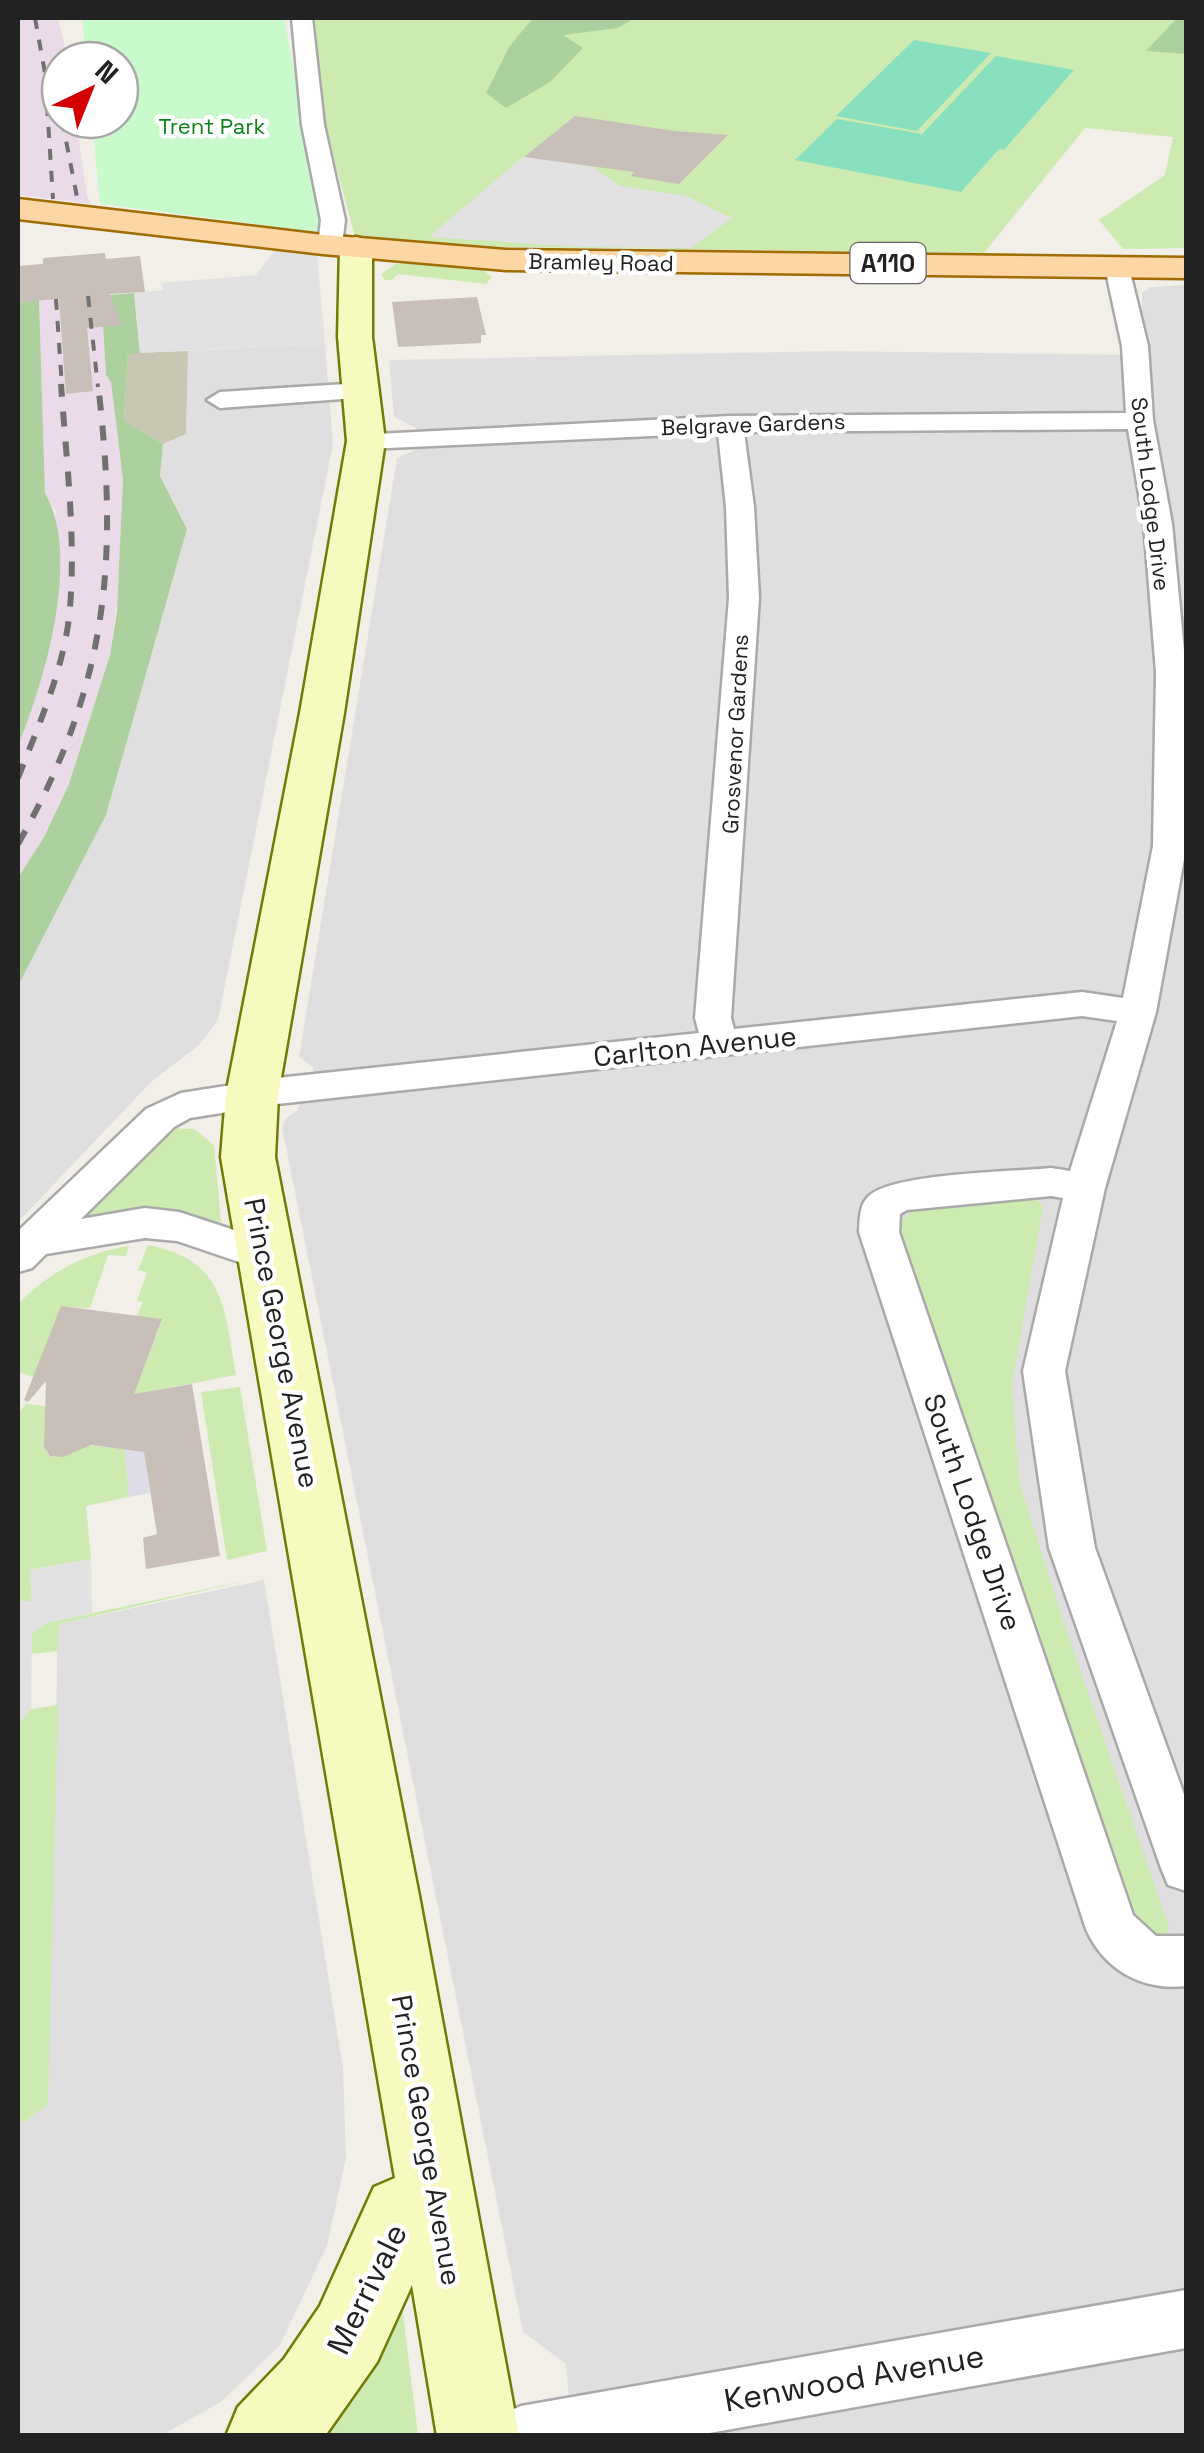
<svg xmlns="http://www.w3.org/2000/svg" width="1204" height="2453" viewBox="0 0 1204 2453" font-family="'Space Grotesk',sans-serif">
  <style>
    .residential { fill: #e0dfdf }
    .industrial { fill: #ebdbe8 }
    .construction { fill: #c7c7b4 }
    .grass { fill: #cdebb0 }
    .forest { fill: #add19e }
    .park { fill: #c8facc }
    .pitch { fill: #88e0be }
    .parking { fill: #e2e2e2 }
    .plaza { fill: #dddde8 }
    .building { fill: #c7bfb8 }
    .lines { fill: none; stroke-linecap: round; stroke-linejoin: round }
    .street-casing { stroke: #a9a9a9; stroke-width: 5 }
    .secondary-casing { stroke: #707d05; stroke-width: 5 }
    .primary-casing { stroke: #a06b00; stroke-width: 5 }
    .street { fill: #fff; fill-rule: evenodd }
    .secondary { fill: #f7fabf; fill-rule: evenodd }
    .primary { fill: #fcd6a4; fill-rule: evenodd }
    .rail-far1 { stroke: #707070; stroke-width: 4; stroke-dasharray: 11 11; stroke-linecap: butt }
    .rail { stroke: #707070; stroke-width: 6; stroke-dasharray: 15 15; stroke-linecap: butt }
    .labels { text-anchor: middle; stroke-width: 9; stroke-linejoin: round; paint-order: stroke }
    .far-park-label { font-size: 22px; fill: #0c8416; stroke: #fff }
    .far-street-label { font-size: 22px; fill: #222; stroke: #fff }
    .shield { fill: #fff; stroke: #646464; stroke-width: 2.5 }
    .shield-label { font-size: 25px; font-weight: bold; fill: #222 }
    .street-label { font-size: 28px; fill: #222; stroke: #fff }
    .near-street-label { font-size: 32px; fill: #222; stroke: #fff }
  </style>
  <rect width="100%" height="100%" fill="#f2efe9"/>
  <path class="residential" d="M1186,285V2435H572L566,2364L523,2332L282,1127L286,1118L297,1111L314,1068L299,1057L397,458L417,449L416,428L394,417L389,360L831,351L1141,355L1142,293L1151,287Z
    M325,344L333,444L218,1020L199,1045L152,1081L18,1222V986L106,815L187,529L160,476L163,444L186,434L188,351Z
    M264,1580L343,2068L346,2158L327,2246L280,2345L221,2402L162,2435H18V2121L22,2123L48,2105L58,1624Z"/>
  <path class="industrial" d="M18,18H58L68,60H60V120H76L87,196L92,204L18,195Z
    M110,295L122,325L103,327L106,375L111,382L123,480L121,574L110,655L69,784L44,837L18,878V746L43,673L56,511L45,494L39,300Z"/>
  <path class="construction" d="M188,351L186,434L163,444L124,420L128,353Z"/>
  <path class="grass" d="M311,18H1186V248L1123,249L1099,220L1165,175L1173,137L1085,128L984,253L506,247L355,237L323,118Z
    M413,263L482,269L492,277L486,284L398,274L392,280H385L381,274L395,264Z
    M167,1128L194,1129L214,1145L221,1222L146,1210L96,1218L84,1214Z
    M1020,1195L1038,1201L1043,1207L1012,1385L1019,1481L1062,1617L1169,1927L1163,1941L1130,1918L893,1231C917,1191 978,1199 1020,1195Z
    M148,1245C226,1260 224,1308 236,1375L136,1394L115,1393L133,1347L151,1349L162,1320L137,1316L143,1302L137,1301L147,1272L138,1270Z
    M129,1246L126,1256L108,1255L90,1308L61,1307L49,1382L18,1372V1304C46,1274 87,1252 129,1246Z
    M240,1387L267,1551L227,1560L201,1392Z
    M26,1404L55,1407C49,1423 39,1440 50,1456L63,1457L84,1445L125,1449L129,1497L86,1506L91,1559L30,1570L32,1601H18V1413Z
    M263,1577L59,1624L58,1651L32,1654V1633L46,1623Z
    M58,1705L48,2105L22,2123L18,2121V1724L31,1709Z
    M401,2298L418,2435L307,2436Z"/>
  <path class="forest" d="M533,18H635L618,28L563,35L583,48L550,82L506,108L486,93L509,47Z
    M1177,18H1186V54L1146,51Z
    M134,293L140,353L128,354L124,420L163,444L160,476L187,529L106,815L18,986V878L44,837L69,784L110,655L117,611L123,480L111,382L106,375L103,326L121,324L110,295Z
    M39,300L45,493C82,556 44,683 18,746V302Z"/>
  <path class="park" d="M82,18H284L325,233L100,204L92,120H120V60H86Z"/>
  <path class="pitch" d="M914,40L991,53L917,131L836,116Z
    M996,56L1074,70L1004,150L999,149L961,192L795,160L837,119L922,134Z"/>
  <path class="parking" d="M524,156L593,167L620,186L686,196L732,218L691,248L580,247L429,237Z
    M274,251L317,255L325,344L140,353L134,293L163,290L162,283L256,275Z
    M91,1559L92,1613L46,1623L32,1633L31,1709L18,1724V1601H32L30,1570Z"/>
  <path class="plaza" d="M139,1414L150,1493L129,1497L125,1449Z"/>
  <path class="building" d="M575,116L675,131L728,135L679,184L631,176L634,172L524,157Z
    M105,253L106,259L140,256L145,292L110,294L122,325L87,328L93,391L66,394L59,299L18,302V266L43,264V258Z
    M477,297L486,335H481V343L398,347L392,302Z
    M61,1306L162,1319L134,1394L192,1384L220,1556L146,1569L143,1538L157,1534L144,1452L91,1445L63,1457L50,1456L44,1447L46,1381L28,1402L24,1400Z"/>
  <g class="lines">
    <defs>
      <path id="street" d="M292,18H312L324,125L345,220L342,245L330,252L318,245L321,220L302,125Z
        M1118,265L1130,272L1148,346L1153,420L1172,524L1186,672V848L1156,1012L1105,1188L1065,1371L1095,1548L1186,1800V1891L1168,1885L1161,1868L1049,1548L1023,1371L1063,1198L1051,1196L907,1210L900,1214L899,1232L1133,1915L1156,1936H1186V1986C1142,1991 1104,1970 1086,1929L859,1232C860,1219 859,1204 870,1195C898,1173 1011,1172 1051,1168L1070,1171L1117,1021L1082,1016L277,1104L190,1118L174,1127L81,1219L145,1208L179,1212L280,1245L286,1256L280,1267L266,1271L177,1241L145,1238L46,1254L32,1268L18,1272V1231L146,1109L181,1093L277,1078L699,1033L695,1018L729,598L726,507L718,433L366,449L356,447L352,441L356,435L730,416L1126,413L1122,346L1106,272ZM1128,429L1144,524L1156,672L1153,846L1123,998L1082,992L734,1029L731,1018L759,598L754,507L744,432Z
        M361,383L374,391L370,397L220,408L207,400L220,392Z
        M1186,2290V2348L693,2436H491L500,2415L521,2406Z"/>
      <path id="secondary" d="M356,237L368,240L372,247V337L385,441L344,713L278,1095L275,1157L420,1901L519,2436H437L412,2285L377,2362L325,2436H226L238,2407L284,2359L320,2306L374,2187L395,2178L221,1157L226,1095L300,713L347,441L338,337L340,247L344,240Z"/>
      <path id="primary" d="M18,199L323,235L506,250L1186,258V278L506,270L323,254L18,219Z"/>
    </defs>
    <use href="#street" class="street-casing"/>
    <use href="#secondary" class="secondary-casing"/>
    <use href="#primary" class="primary-casing"/>
    <use href="#street" class="street"/>
    <use href="#secondary" class="secondary"/>
    <use href="#primary" class="primary"/>
    <path class="rail-far1" d="M35,18L45,73L53,199
      M62,120L78,202
      M88,296L98,387
      M56,299L62,387"/>
    <path class="rail" d="M18,778C39,724 65,667 70,608C76,534 66,458 61,384
      M18,844C108,685 119,563 98,384"/>
  </g>
  <g class="labels">
    <g class="far-park-label">
      <text x="212" y="134">Trent Park</text>
    </g>
    <g class="far-street-label">
      <text transform="translate(601 262) rotate(1)" y="8">Bramley Road</text>
      <text transform="translate(753 424) rotate(-2)" y="8">Belgrave Gardens</text>
      <text transform="translate(1151 494) rotate(83)" y="8">South Lodge Drive</text>
      <text transform="translate(735 734) rotate(-87)" y="8">Grosvenor Gardens</text>
    </g>
    <rect class="shield" x="850.5" y="243" width="75" height="40" rx="8"/>
    <g class="shield-label">
      <text x="888" y="272">A110</text>
    </g>
    <g class="street-label">
      <text transform="translate(695 1046) rotate(-6)" y="10">Carlton Avenue</text>
      <text transform="translate(282 1343) rotate(79)" y="10">Prince George Avenue</text>
      <text transform="translate(973 1512) rotate(71)" y="10">South Lodge Drive</text>
      <text transform="translate(427 2140) rotate(80)" y="10">Prince George Avenue</text>
    </g>
    <g class="near-street-label">
      <text transform="translate(367 2289) rotate(-64)" y="11">Merrivale</text>
      <text transform="translate(854 2378) rotate(-10)" y="11">Kenwood Avenue</text>
    </g>
  </g>
  <rect width="1204" height="2453" fill="none" stroke="#222222" stroke-width="40"/>
  <g transform="translate(90 90) rotate(43)"><circle r="48" fill="#ffffff" stroke="#a7a7a7" stroke-width="2.5"/>
  <path d="M0-8L18 38L0 25L-18 38Z" fill="#d40000"/>
  <text y="-15" font-size="28" font-weight="bold" text-anchor="middle" fill="#222222">N</text>
  </g>
</svg>
